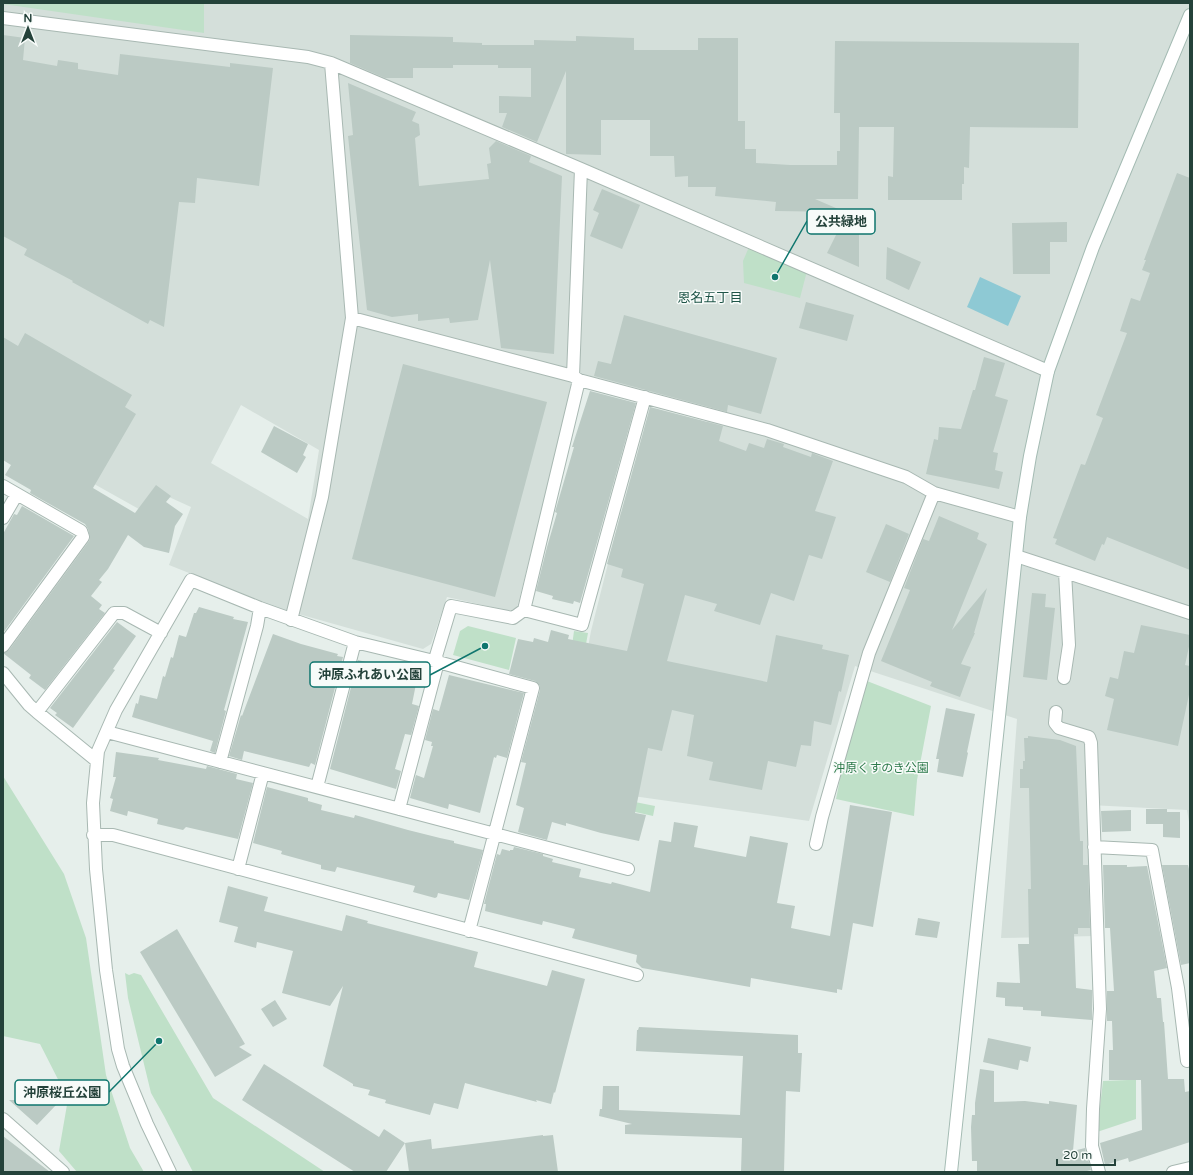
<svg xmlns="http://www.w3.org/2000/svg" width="1193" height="1175" viewBox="0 0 1193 1175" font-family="'Varela Round','Noto Sans JP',sans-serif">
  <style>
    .built { fill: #d4dfda; fill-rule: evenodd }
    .green { fill: #bfe0c8 }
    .water { fill: #8ec9d4 }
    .building { fill: #bbcac4 }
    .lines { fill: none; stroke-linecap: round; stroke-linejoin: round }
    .street-casing { stroke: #a8b8b2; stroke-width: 14 }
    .secondary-casing { stroke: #a4bbb3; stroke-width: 14 }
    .street { stroke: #fff; stroke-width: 12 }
    .secondary { stroke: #fff; stroke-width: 12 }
    .labels { text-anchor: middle; stroke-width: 3; stroke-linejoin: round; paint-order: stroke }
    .park-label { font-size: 12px; fill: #2d7a4b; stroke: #f7fbf9 }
    .neighbourhood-label { font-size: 13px; fill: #1f5548; stroke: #f7fbf9 }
    .leader { fill: none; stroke: #0f766e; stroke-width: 1.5 }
    .callout-dot { fill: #0f766e; stroke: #f7fbf9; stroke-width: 1.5 }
    .callout { fill: #f7fbf9; stroke: #0f766e; stroke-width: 1.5 }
    .callout-label { font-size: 13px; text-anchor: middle; font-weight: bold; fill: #24423a }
  </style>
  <rect width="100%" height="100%" fill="#e6efeb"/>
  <path class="built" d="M3,3H1190V828L1187,810L1090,805L1095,936L1001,938L1017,719L855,666L809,821L562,786L591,631L621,512L674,524L711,408L583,374L573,385L517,608L509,611L447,597L431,644L423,649L277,608L169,565L191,507L158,492L146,513L3,433ZM241,405L319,450L308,519L211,463Z"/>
  <path class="green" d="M3,3H204V33L3,4Z
    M749,247L807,271L800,298L744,283L743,261Z
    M468,626L516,638L509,670L453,655L460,631Z
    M574,631L588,633L560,787L655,806L653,816L552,793Z
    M867,681L931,706L917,780L914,816L836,799L845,754Z
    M3,776L64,874L86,938L106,1075L130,1148L144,1172H77L59,1151L68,1099L40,1044L3,1036Z
    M125,973L129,975L134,973L141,975L213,1098L325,1172H193L164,1116L151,1093L128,998Z
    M1136,1078V1119L1097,1132L1103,1081L1128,1080Z"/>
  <path class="water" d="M980,277L1021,296L1008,326L967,307Z"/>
  <path class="building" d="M3,35L25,38L23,60L57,66L58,60L78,63V69L118,75L120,54L230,67V63L273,68L259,186L197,178L195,203L179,202L164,327L150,320L148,324L72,282L73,281L24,255L27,249L3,236Z
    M350,35L453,37V42L482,43V45H534V40L576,41V36L634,38V50H698V38H738V121H745V149H756V163L790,165H837V151H840V113H834L835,41L1079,43L1078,128L970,127L969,168L964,167V184H962V200H888V176L893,177L894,127H859L858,199H815L859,218V267L827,253L837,233L835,232L844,212L775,211L776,202L715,196L716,187H688V176L675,177L674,156H650V120H601V155L566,154V71L537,142L502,127L507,113H499V96L531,97V68H498V65H453V68H413V78H385L350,63Z
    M348,83L416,112L412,121L419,124L420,135L415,138L419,186L489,179L487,164L491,163L489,148L496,141L531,156L529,162L562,176L554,354L501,348L490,260L478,320L450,323L449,318L418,321V314L392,317L367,310L348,136L353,135Z
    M1177,173L1190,178V570L1107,537L1104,545L1102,544L1095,561L1055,544L1057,539L1053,538L1081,464L1085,465L1103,418L1096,415L1127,333L1120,331L1131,298L1140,301L1150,273L1142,270L1146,260H1144Z
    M602,189L640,205L622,249L590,236L599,213L593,210Z
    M1067,222V242H1050V274H1013L1012,223Z
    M887,247L921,262L909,290L886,279Z
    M806,302L854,315L847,341L799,328Z
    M624,315L777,358L761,414L728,405L727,412L594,376L598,361L611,364Z
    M25,333L132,395L125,407L136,414L93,488L135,513L156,485L171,496L166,502L183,514L175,526L169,553L144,547L128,535L108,569L99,580L102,582L91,596L102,605L99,609L105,613L45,690L29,678L31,675L3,653L9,650L89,541L90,538L88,529L85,524L30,493L31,490L5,475L11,465L3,460V337L18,346Z
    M984,357L1005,363L995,396L1008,400L993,452L998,453L995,470L1003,472L999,489L926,474L934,439L938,440L939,427L961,429L973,390H975Z
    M403,364L547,402L495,597L352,559Z
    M590,391L636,403L580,603L574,601L573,604L552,599L553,596L536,591L547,547L557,513L555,512L574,447H572Z
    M650,407L723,426L719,441L746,451L749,443L764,448L767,439L784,444L783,447L811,457L812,453L833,461L815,511L836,517L822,559L809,555L794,601L771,593L760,625L714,611L717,604L685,595L667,661L767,682L776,635L823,645L822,649L849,655L841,692L839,691L831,725L814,721L811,746L801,745L796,767L768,761L762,790L709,780L713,762L687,756L694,715L672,710L662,751L648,748L635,813L646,815L639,841L601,833L566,823V826L552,822L547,840L518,832L524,808L516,805L526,763L521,762L540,690V686L535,681L509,674L518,639L533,642L534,638L548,642L551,630L569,635L568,639L627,651L644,584L621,577L623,569L607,564Z
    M274,426L308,444L303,455L306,457L297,473L261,452Z
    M22,506L74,536L3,633V534L14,514L17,515Z
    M939,516L979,533L977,539L987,544L952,630L987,588L974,633H975L961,664L971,667L960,697L930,686L932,682L881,661L910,590L904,588L923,539L929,541Z
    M886,524L909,534L890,582L866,572Z
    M1032,593L1046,594L1045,607L1055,608L1047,680L1023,677Z
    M199,607L234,617L233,619L248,622L224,710L226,711L215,753L210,751L213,741L132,717L136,703L138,704L140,695L157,699L163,676L165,677L171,657L173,658L179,635L186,637L194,613H196Z
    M117,622L136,636L113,669L115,670L73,728L55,715L57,713L50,708Z
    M1141,625L1190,635V642L1185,665L1190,666V690L1178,746L1107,730L1114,699L1105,696L1110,677L1118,679L1124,651L1134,653Z
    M273,634L301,644L338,654L337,656L343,657L315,765L311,763L309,767L244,751L242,760L229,756L241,715L242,716Z
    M358,660L415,674L414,679H417L412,704L419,706L411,735L405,734L395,769L401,771L396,789L330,769Z
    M449,675L524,693L507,758L497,755L496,758L494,757L480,813L449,804L448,809L410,798L416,775L424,778L433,746H431L432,742L425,740L433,709L439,711Z
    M946,708L975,714L967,752L968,753L963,777L937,772L939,759H936Z
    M1028,736L1060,740L1076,746L1080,841H1083V865H1088L1090,928H1078V934H1074L1076,988L1092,990V1020L1041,1016V1011L1023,1010V1007L1005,1006V998L996,997L997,982L1020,983L1018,944H1029L1028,889H1031L1029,788H1020V769H1023V761H1025L1024,738H1028Z
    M116,752L159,758L158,760L206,769L207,766L237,774L236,779L253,783L238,839L186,827L183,830L157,824L158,819L128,811L127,816L110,811L113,799L110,798L116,777H113Z
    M267,787L308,798V801L322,805L321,810L354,818L355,815L408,830L440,838L454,841V843L483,850L469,900L438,893L437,897L435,898L413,892L415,886L337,867L335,872L321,869V865L281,854L282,851L253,843Z
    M850,805L892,812L873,927L853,923L842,990L837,989V993L751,978L750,987L642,968L636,962L637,955L572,938L575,929L543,921L542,925L485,911L486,904H484L497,854L500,855L502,849L510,851V850H513L514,847L543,854V856L553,859L552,862L581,869L579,877L611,884L612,882L650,892L659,840L671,842L674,822L698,826L694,847L746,857L750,836L788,843L777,903L795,906L791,928L830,936Z
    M1146,809H1167V812H1180V838L1163,837V824H1146Z
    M1131,810V831L1102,832L1101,811Z
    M1103,865H1127V867L1147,866L1167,968L1154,971L1157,998H1161L1163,1022H1164L1168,1079H1184L1185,1092L1190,1091V1142L1129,1162L1128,1158L1105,1165L1100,1143L1142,1130L1141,1080H1109V1050H1113L1112,1021H1107V991H1114L1110,928H1105Z
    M1162,865H1188L1190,873V963L1181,965Z
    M228,886L268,897L264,911L342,931L346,915L368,921L367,923L478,952L474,967L547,986L552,970L585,979L555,1093L554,1092L551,1104L536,1100L537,1102L465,1083L458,1109L434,1103L430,1115L385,1103L386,1100L368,1095L370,1090L353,1086V1084L323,1066L343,986L330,1006L282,993L293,951L257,942L256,948L234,942L238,927L219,922Z
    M918,918L940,922L937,938L915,935Z
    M177,929L245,1044L239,1047L252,1055L215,1077L140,952Z
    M275,1000L287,1019L273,1027L261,1009Z
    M639,1027L798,1035V1053H802L800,1092L786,1091L784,1172H741L742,1138L625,1134V1125L632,1124L599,1116L600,1109H602L603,1086H619V1110L740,1115L743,1056L636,1051L637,1030H638Z
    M988,1038L1031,1047L1028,1062L1020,1060L1018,1070L983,1062Z
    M264,1064L379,1137L384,1129L405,1143L386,1172H355L242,1100Z
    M980,1069L994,1071V1102L1025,1101L1049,1104V1101L1077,1105L1073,1151L1085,1148L1091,1170L1083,1172H977V1161H972L971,1127L972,1115H975V1103Z
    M38,1084L54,1098L51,1101L56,1105L37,1125L9,1100H24Z
    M543,1135V1136L553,1135L558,1172H409L405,1143L431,1139L432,1149Z
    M3,1136L50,1172H3Z"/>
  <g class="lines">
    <defs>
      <path id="street" d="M3,18L308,57L331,63L581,169L1048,371
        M352,318L573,376L579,380L767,430L906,477L934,493L1020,517
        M573,376L581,169
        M3,486L81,531L83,537L3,646
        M3,518L17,494
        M1016,556L1190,613
        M524,610L582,625L645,397
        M291,620L322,497L352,318L331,63
        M3,673L29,705L37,712L97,761
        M1064,678L1069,645L1065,572
        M37,712L114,613H124L161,633
        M1056,712L1055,723L1059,728L1089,737L1091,743L1100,1009L1093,1109L1092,1146L1099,1172
        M107,732L628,869
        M220,762L257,626L260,608
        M317,787L355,642
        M399,809L438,662L436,656L451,606L513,618L524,610L579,380
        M93,835H113L637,975
        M816,844L822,817L869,653L934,493
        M1094,847L1152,850L1178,988L1187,1061
        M238,869L263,773
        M3,1119L63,1172
        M170,1172L147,1124L123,1066L118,1049L106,970L96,869L93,803L98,751L116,710L191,580L260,608L355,642L438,662L533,688L469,931
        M1173,1172L1190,1168"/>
      <path id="secondary" d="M951,1172L1020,517L1030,456L1048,371L1093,247L1190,15"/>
    </defs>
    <use href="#street" class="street-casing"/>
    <use href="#secondary" class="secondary-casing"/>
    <use href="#street" class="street"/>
    <use href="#secondary" class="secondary"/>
  </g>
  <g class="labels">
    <g class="park-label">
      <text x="881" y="772">沖原くすのき公園</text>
    </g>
    <g class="neighbourhood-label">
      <text x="710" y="302">恩名五丁目</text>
    </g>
  </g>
  <path class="leader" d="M775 277L807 221M485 646L430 675M159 1041L109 1092"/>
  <g class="callout-dot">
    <circle cx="775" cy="277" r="4"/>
    <circle cx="485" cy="646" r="4"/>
    <circle cx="159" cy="1041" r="4"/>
  </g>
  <g class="callout">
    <rect x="807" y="209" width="68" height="25" rx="4"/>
    <rect x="310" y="662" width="120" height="25" rx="4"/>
    <rect x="15" y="1080" width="94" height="25" rx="4"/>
  </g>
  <g class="callout-label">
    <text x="841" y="226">公共緑地</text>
    <text x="370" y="679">沖原ふれあい公園</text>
    <text x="62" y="1097">沖原桜丘公園</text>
  </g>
  <rect width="1193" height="1175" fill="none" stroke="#24423a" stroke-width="8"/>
  <g transform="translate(28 28)" stroke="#f7fbf9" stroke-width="3" paint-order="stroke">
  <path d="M0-3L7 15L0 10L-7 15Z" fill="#24423a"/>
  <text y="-6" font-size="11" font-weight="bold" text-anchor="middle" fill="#24423a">N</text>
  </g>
  <path d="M1057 1159v6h58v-6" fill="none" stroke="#24423a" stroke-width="2"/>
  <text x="1063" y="1159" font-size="12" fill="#24423a" stroke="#f7fbf9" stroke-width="3" paint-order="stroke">20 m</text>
</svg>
